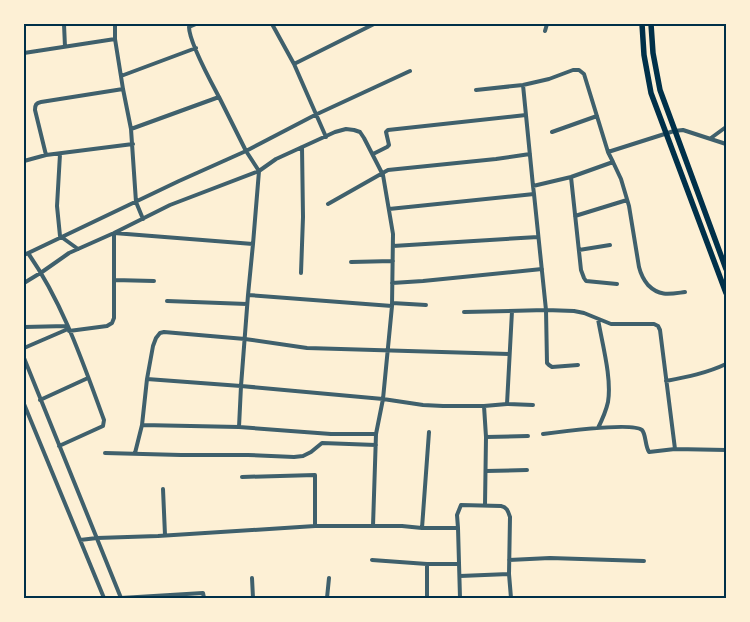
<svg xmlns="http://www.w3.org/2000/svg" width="750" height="622" viewBox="0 0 750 622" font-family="Inter,sans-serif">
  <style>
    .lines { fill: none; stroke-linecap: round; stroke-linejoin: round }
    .minor { stroke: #3f606c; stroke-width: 4 }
    .secondary { stroke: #003049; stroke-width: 5.5 }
    .neatline { fill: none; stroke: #003049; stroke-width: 2 }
  </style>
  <rect width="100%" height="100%" fill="#fdf0d5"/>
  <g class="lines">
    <path class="minor" d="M64,24L65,47
      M196,24L189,27C189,42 211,82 219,97
      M272,24L294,64L326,137
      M545,31L547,24
      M115,39L123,89L131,129L136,202L143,219
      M24,53L115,39V24
      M294,64L374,24
      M121,76L196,48
      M523,85L533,186
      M123,89L41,102C36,103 35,105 35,110L46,155L133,144
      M476,90L523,85L549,79L573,70H579L584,74L608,152L674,131L683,130L726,144
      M131,129L219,97L246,151L259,171L253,244L248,295
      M552,132L597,116
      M711,138L726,127
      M60,154L57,206L60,236L78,249
      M373,154L387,147L389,145L386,132L388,130L526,115
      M24,161L46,155
      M613,162L621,179L629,206L639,267C641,275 643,279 648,285C660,297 670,294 685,292
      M571,177L581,270L584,278L586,281L617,284
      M328,204L388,170L496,159L530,154
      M389,209L534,194L533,186L571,177L613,162L608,152
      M575,216L627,200
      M393,246L538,237
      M579,250L610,245
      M28,253C63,303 83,363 104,420L103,426L59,446
      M24,255L179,181L246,151L315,115L410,71
      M351,262L393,261
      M301,273L303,217L302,147
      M114,280L154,281
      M24,283L42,272L69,253L114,233L170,205L259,171L276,159L335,132L346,129L354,130L360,132L364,138L383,175L393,234L392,306L383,399L376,434L373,526
      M392,283L423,281L542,269
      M167,301L247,304
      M392,303L426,305
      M464,312L546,310L534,194
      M598,319C602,343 612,378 608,402C606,411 602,420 598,428
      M24,327L67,326
      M69,331L107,326L112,323L114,318V233L253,244
      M24,348L68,329
      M24,358L121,598
      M578,365L552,367L549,365L547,363L546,310L574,311L584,313L611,324H654L658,326L660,330L675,449
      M147,379L241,386L383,399L423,405L443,406H484L486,437L485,505
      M666,381C687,377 707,373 726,364
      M40,400L88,378
      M24,404L104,598
      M507,404L533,405
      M484,406L507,404L512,311
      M142,425L239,427L331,434H376
      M239,427L241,386L248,295L392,306
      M543,434C558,432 633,422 642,430C646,434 645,446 649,452L675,449L726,450
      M486,437L528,436
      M105,453L181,455H248L294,457L303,456L311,452L322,443L376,445
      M135,453L142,425L147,379L153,346L156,338L160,333L164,332L245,339L307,348L509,354
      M486,471L527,470
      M242,477L315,475V526
      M163,489L165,535
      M422,528L429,432
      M458,528L457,515L461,505L501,506C507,507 508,511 510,517L509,574L511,598
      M80,540L97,538L158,536L315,526H402L422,528H458L460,598
      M372,560L427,564H459
      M509,560L550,558L644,561
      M460,576L509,574
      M252,578L253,598
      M121,598L203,593L204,598
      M327,598L329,578
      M427,598V564"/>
    <path class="secondary" d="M642,24L644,55L651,93L726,293
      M651,24L653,53L660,90L726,269"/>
  </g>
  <rect width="750" height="622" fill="none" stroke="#fdf0d5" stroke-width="50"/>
  <rect x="25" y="25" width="700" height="572" class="neatline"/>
</svg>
